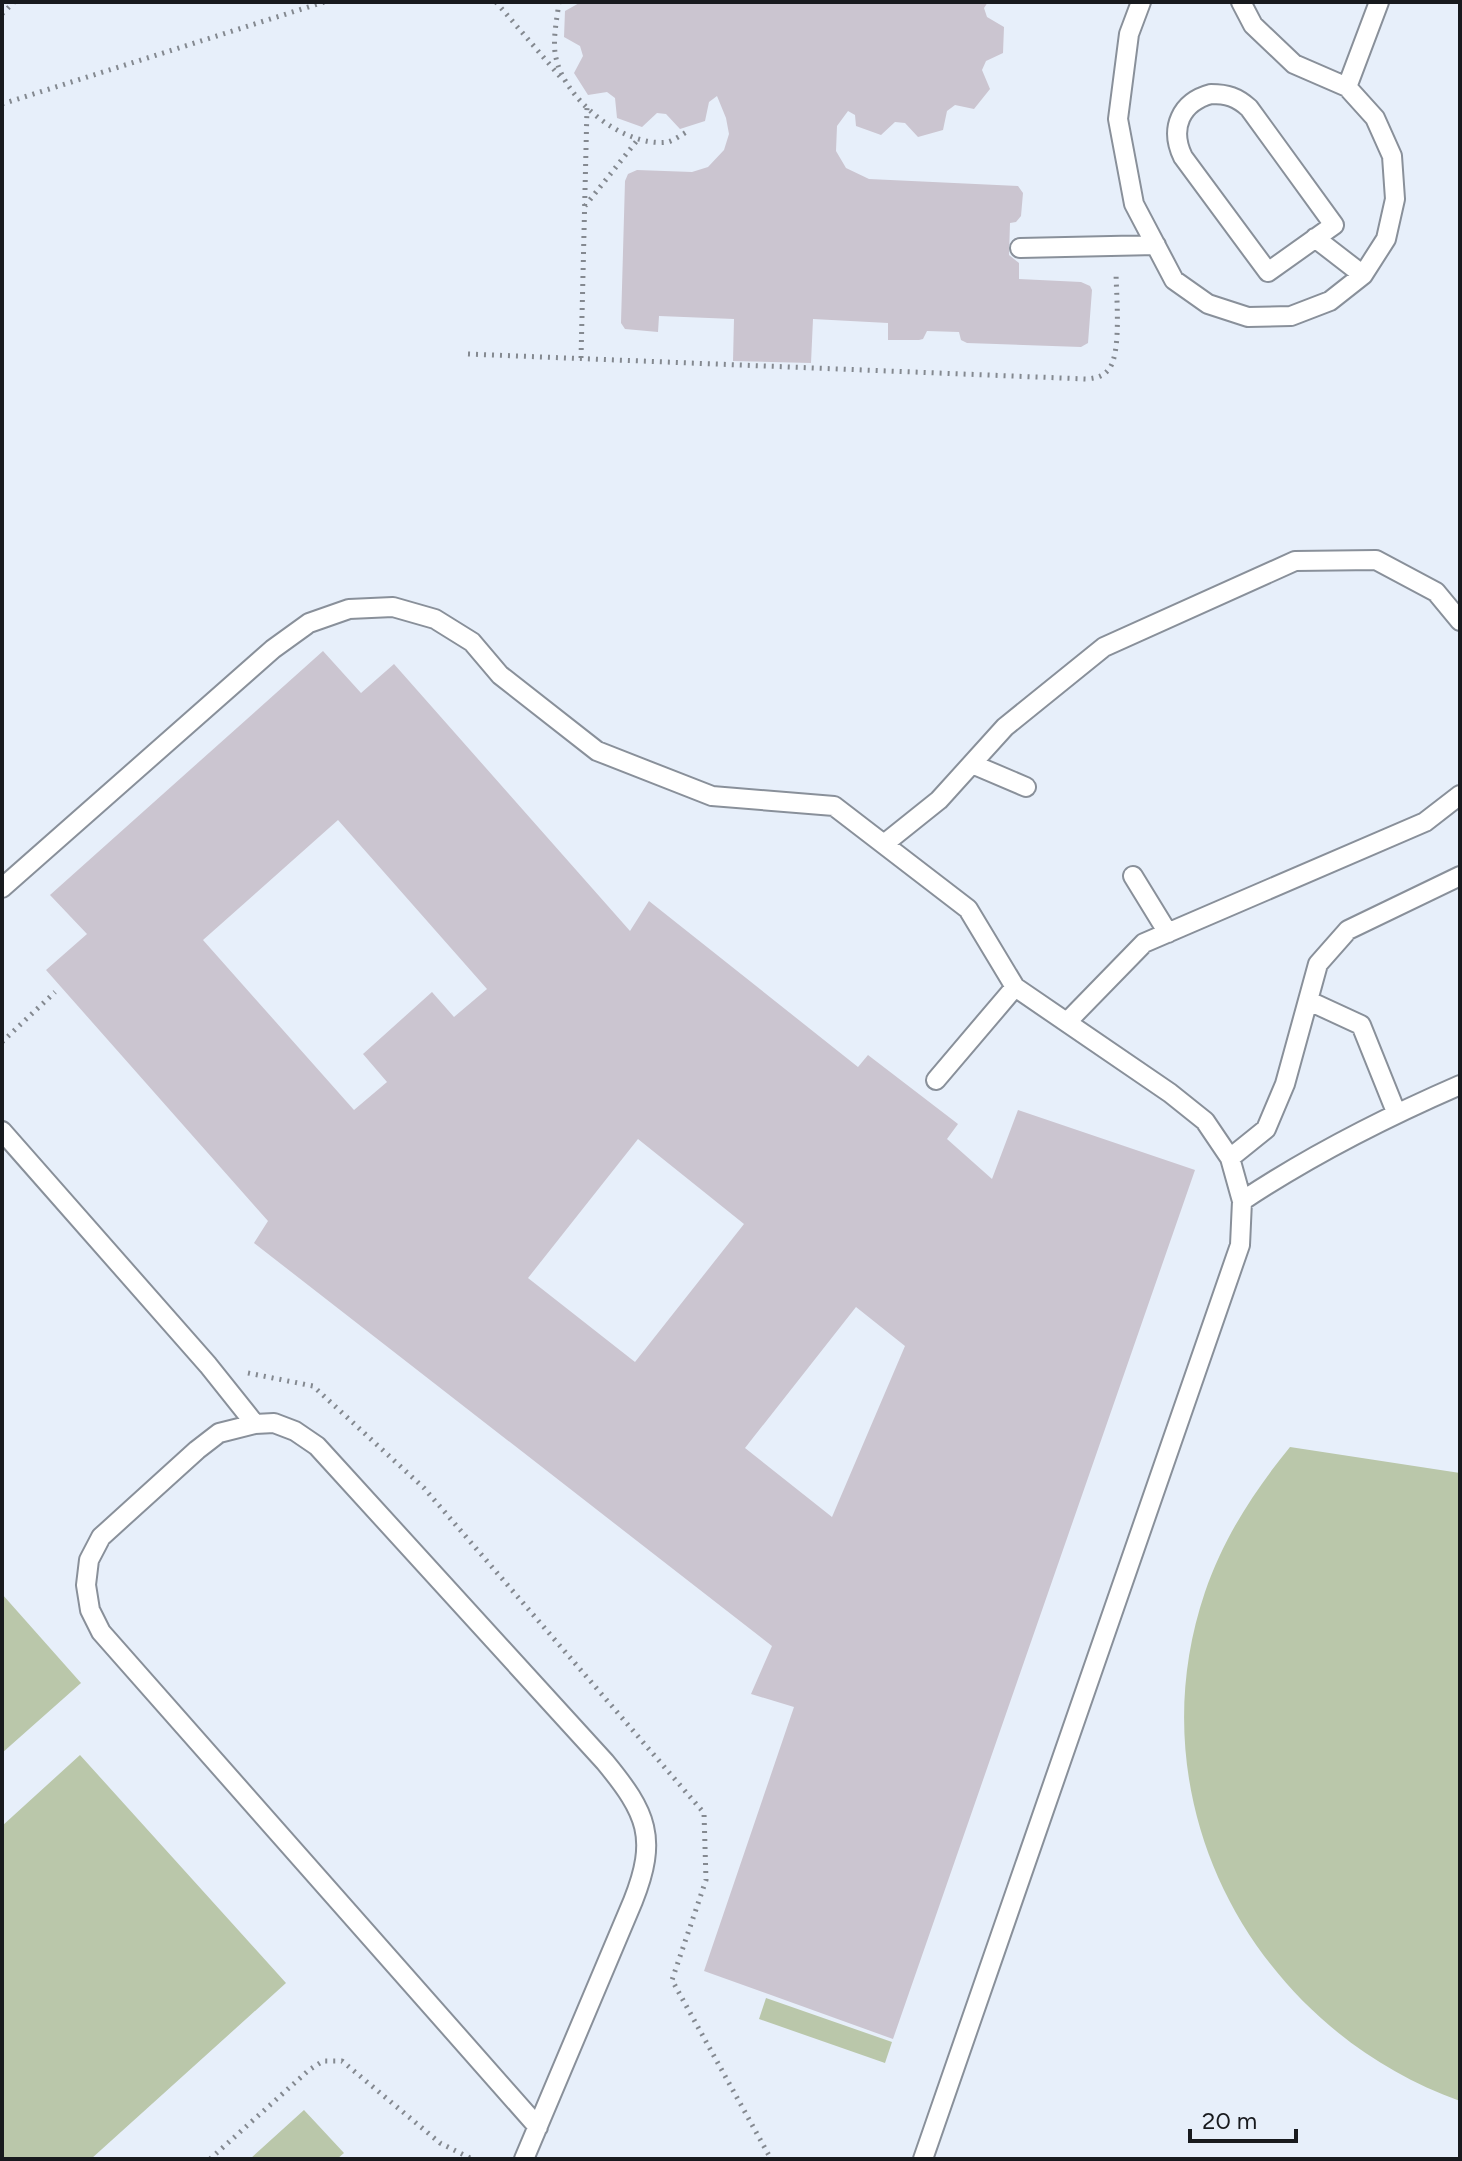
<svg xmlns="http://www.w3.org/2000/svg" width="1462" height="2161" viewBox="0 0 1462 2161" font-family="Figtree,sans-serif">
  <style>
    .green { fill: #bac7aa }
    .building { fill: #cbc5d0; fill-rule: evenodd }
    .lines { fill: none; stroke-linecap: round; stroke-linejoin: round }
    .service-casing { stroke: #89909a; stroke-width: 22 }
    .path { stroke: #848990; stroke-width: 5; stroke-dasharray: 2 6; stroke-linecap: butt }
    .service { stroke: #fff; stroke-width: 18 }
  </style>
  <rect width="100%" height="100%" fill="#e7effa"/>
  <path class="green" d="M1290,1447L1460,1473V2101C1254,2027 1133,1804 1205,1592C1224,1537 1254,1491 1290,1447Z
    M2,1594L81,1683L2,1753Z
    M80,1755L286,1983L91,2159H2V1826Z
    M766,1998L892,2042L885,2063L759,2019Z
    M304,2110L344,2153L337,2159H250Z"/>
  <path class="building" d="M581,2H988L984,8L987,17L1004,27L1003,53L986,61L982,70L990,89L974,109L955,105L947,111L943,130L918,137L905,123L895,122L881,135L856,126L855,115L848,111L837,126L836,151L846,168L869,179L1018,186L1023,193L1021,216L1016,222L1010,223L1009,255L1019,263V279L1081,282L1090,286L1092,290L1088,343L1081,347L967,343L961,340L959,332L927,331L923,339L919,340H888V323L813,319L811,363L733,361L734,319L659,316L658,332L625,329L621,323L625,181L628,174L637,170L692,172L708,167L724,150L729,134L726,118L717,96L709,102L705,121L680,129L666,114L657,113L642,127L617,118L615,98L607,92L588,95L574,73L583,56L580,46L564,37L565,11Z
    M323,651L361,693L394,664L630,931L649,901L858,1067L868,1055L958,1124L947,1139L992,1179L1018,1110L1195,1170L893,2039L704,1971L794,1707L751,1694L772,1646L254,1243L268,1221L46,970L87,934L50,895ZM338,820L487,989L454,1017L432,992L363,1054L387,1082L354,1110L203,940ZM638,1139L744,1224L635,1362L528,1278ZM856,1307L905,1346L832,1517L745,1448Z"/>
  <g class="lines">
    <defs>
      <path id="service" d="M1141,2L1129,34L1118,119L1134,204L1174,280L1208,304L1248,317L1291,316L1330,301L1363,275L1386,239L1395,199L1392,156L1375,118L1347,87L1294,64L1253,25L1241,2
        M1347,87L1379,2
        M1211,94C1227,94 1237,97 1249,108L1334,225L1268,272L1183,157C1169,128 1181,102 1211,94Z
        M1315,238L1363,275
        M1020,248L1156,245
        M972,764L1026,787
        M884,844L939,800L1005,727L1104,647L1295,561L1376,560L1436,592L1460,621
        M1133,876L1168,933
        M2,888L273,649L309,623L349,609L393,607L435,619L472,642L500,675L597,751L712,796L834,806L968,909L1015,987
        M1309,1001L1361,1025L1396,1112
        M1067,1022L1144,943L1425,822L1460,795
        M2,1131L208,1365L255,1424
        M1230,1158L1266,1129L1285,1084L1318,964L1348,930L1460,876
        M1242,1201C1311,1155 1384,1118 1460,1085
        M524,2159L633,1901C658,1838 647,1813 605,1762L317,1446L295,1431L274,1423L255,1424L219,1433L197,1450L101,1537L89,1560L86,1585L90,1610L101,1632L538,2127
        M923,2159L1240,1245L1242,1201L1230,1158L1205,1121L1170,1093L1015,987L936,1080"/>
    </defs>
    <use href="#service" class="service-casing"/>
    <path class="path" d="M496,2L563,80
      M559,2C557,19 552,41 556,58C565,100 624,148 668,142C675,140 684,133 690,130
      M2,14L14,2
      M2,104L324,2
      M585,206L639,138
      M468,354L1086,379C1096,378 1103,377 1109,369C1122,352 1116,293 1116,271
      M581,358L587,107
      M2,1042L55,992
      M248,1373L313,1386L424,1488L704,1813L706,1880L672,1980L771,2159
      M210,2159L309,2070L323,2061H342L440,2143L472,2159"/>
    <use href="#service" class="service"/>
  </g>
  <rect width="1462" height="2161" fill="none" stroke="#181a1e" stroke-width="8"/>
  <path d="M1190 2129v12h106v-12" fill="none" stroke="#181a1e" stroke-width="4"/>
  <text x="1202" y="2129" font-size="24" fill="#181a1e" stroke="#e7effa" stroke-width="6" paint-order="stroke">20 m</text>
</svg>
